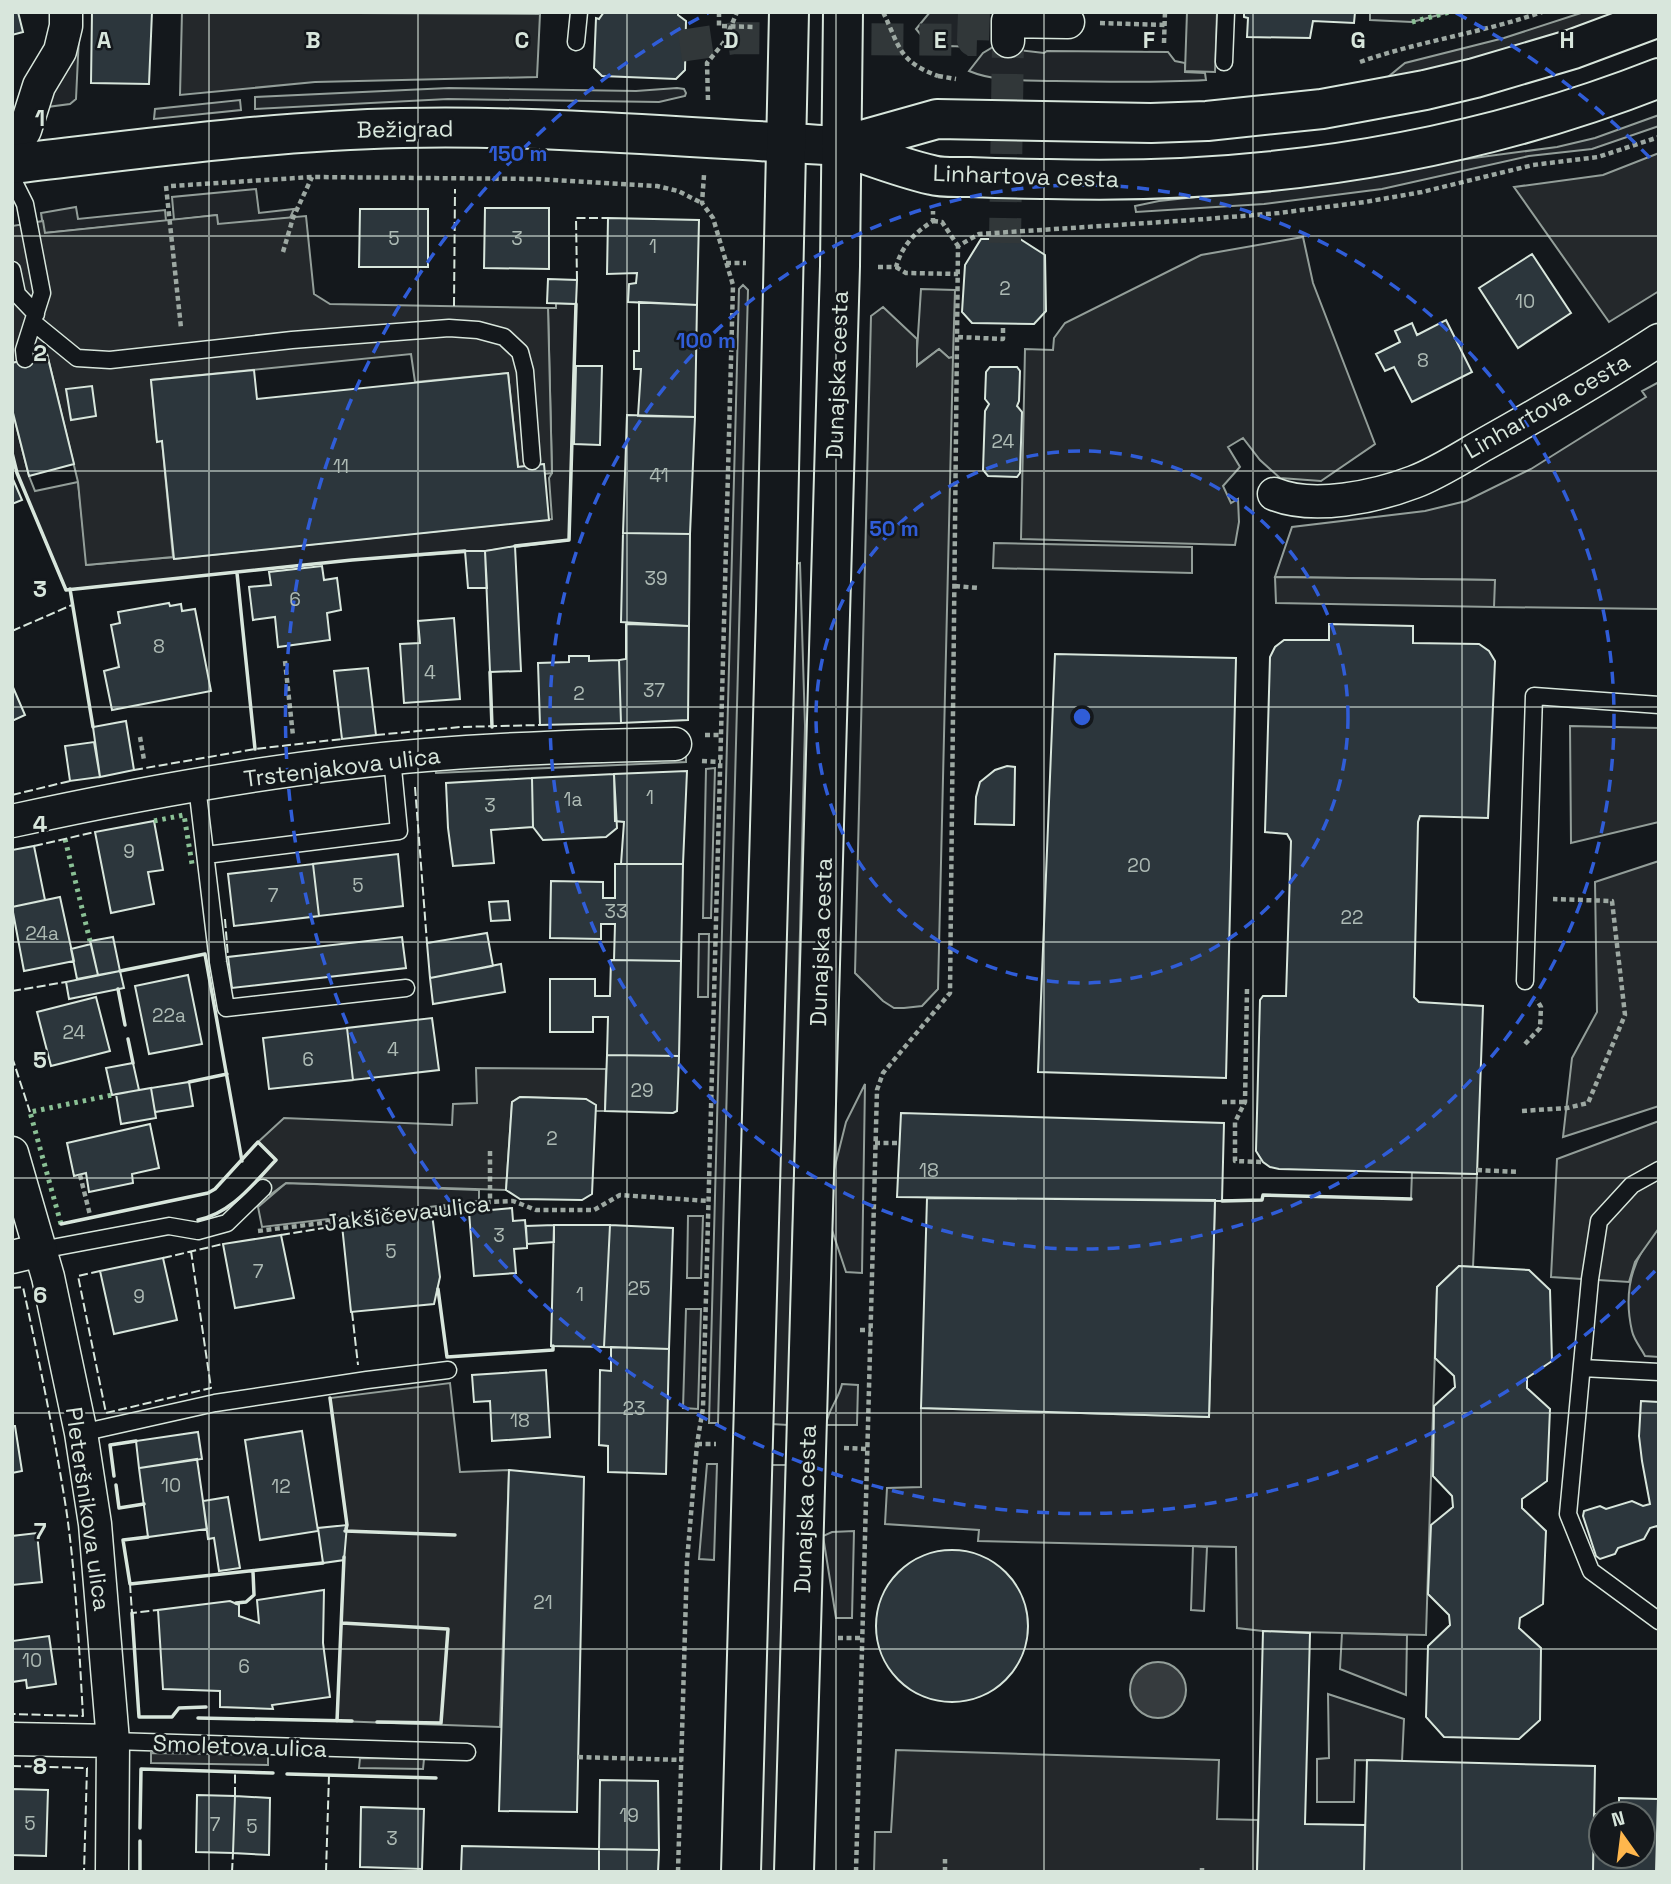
<svg xmlns="http://www.w3.org/2000/svg" width="1671" height="1884" viewBox="0 0 1671 1884" font-family="'Space Grotesk',sans-serif">
  <style>
    .green { fill: #202428; stroke: #939e99; stroke-width: 2 }
    .parking { fill: #24282b; stroke: #939e99; stroke-width: 2 }
    .water { fill: #363b3e; stroke: #939e99; stroke-width: 2 }
    .building { fill: #2c363c; stroke: #d8e6dc; stroke-width: 2 }
    .lines { fill: none; stroke-linecap: round; stroke-linejoin: round }
    .street-tunnel { stroke: #313739; stroke-width: 32; stroke-dasharray: 32 16; stroke-linecap: butt }
    .lane-casing { stroke: #d8e6dc; stroke-width: 19 }
    .street-casing { stroke: #d8e6dc; stroke-width: 35 }
    .secondary-casing { stroke: #d8e6dc; stroke-width: 42 }
    .primary-casing { stroke: #d8e6dc; stroke-width: 42 }
    .path { stroke: #9da8a2; stroke-width: 4.5; stroke-dasharray: 5 3.5; stroke-linecap: butt }
    .lane { stroke: #14181c; stroke-width: 16 }
    .street { stroke: #14181c; stroke-width: 32 }
    .secondary { stroke: #14181c; stroke-width: 38 }
    .primary { stroke: #14181c; stroke-width: 38 }
    .hedge { stroke: #8ac095; stroke-width: 5; stroke-dasharray: 3.5 5; stroke-linecap: butt }
    .fence { stroke: #d8e6dc; stroke-width: 2; stroke-dasharray: 9 3.5; stroke-linecap: butt }
    .wall { stroke: #d8e6dc; stroke-width: 3.5 }
    .grid { fill: none; stroke: #d8e6dc; stroke-width: 2; stroke-opacity: 0.55 }
    .ring { fill: none; stroke: #305dd8; stroke-width: 3.5; stroke-dasharray: 12 9 }
    .labels { text-anchor: middle; stroke-width: 5; stroke-linejoin: round; paint-order: stroke }
    .number-label { font-size: 19px; fill: #adbab4 }
    .street-label { font-size: 23px; fill: #d8e6dc; stroke: #14181c }
    .grid-label { font-size: 23px; text-anchor: middle; font-weight: bold; fill: #d8e6dc; stroke: #14181c; stroke-width: 5; stroke-linejoin: round; paint-order: stroke }
    .centre { fill: #305dd8; stroke: #14181c; stroke-width: 3.5 }
    .ring-label { font-size: 21px; text-anchor: middle; font-weight: bold; fill: #305dd8; stroke: #14181c; stroke-width: 5; stroke-linejoin: round; paint-order: stroke }
  </style>
  <rect width="100%" height="100%" fill="#14181c"/>
  <path class="green" d="M930,12H974L973,47L949,46L935,52L916,29Z
    M1370,12H1450L1412,22L1370,20Z
    M79,36L76,99L70,104L47,107V102Z
    M993,47L1044,53L1047,51L1168,52L1175,61L1185,63V72L1205,73L1206,80C1155,83 1105,82 1054,81C1026,80 995,82 969,71L983,53Z
    M449,88L636,91L677,88L684,89L686,93L685,96L659,102L448,99L255,109V97Z
    M240,100L241,110L154,119L155,109Z
    M1659,115V126L1592,149L1529,156L1382,189L1264,204L1136,212L1135,206L1159,201L1317,184L1459,160L1557,147L1595,138Z
    M256,189L259,213L294,209L290,218L218,225L216,215L174,220L172,197Z
    M76,207L78,219L165,210L166,221L44,233L41,213Z
    M743,285L748,290L718,1423H709L739,289Z
    M921,289L955,290L953,357L949,358L939,349L916,366Z
    M556,303L576,304L569,540L485,551L352,560L66,590L17,473L12,453V409L29,476L35,491L78,482L87,565L173,557L174,559L552,519L549,478L552,473L548,308H556Z
    M1659,382V609L1494,607V580L1275,577L1292,527L1425,511L1466,501L1531,469L1646,397L1642,391Z
    M800,563L805,726L788,1425L771,1424L794,564Z
    M715,768L711,918H703L706,769Z
    M699,934H709L708,997H698Z
    M865,1084L862,1273L846,1272L832,1230L834,1170L846,1122Z
    M286,1183L479,1190V1201L262,1227L258,1207Z
    M688,1216H703L701,1278H687Z
    M1659,1228V1357L1645,1356C1641,1348 1634,1340 1632,1331C1623,1292 1632,1257 1659,1228Z
    M686,1309H701L698,1409L683,1408Z
    M842,1384L858,1385L857,1425H826C828,1409 839,1399 842,1384Z
    M707,1464H717L714,1560L699,1559Z
    M770,1465H786L775,1872H759Z
    M854,1531L852,1618H836L823,1536L832,1532Z
    M1193,1546L1207,1547L1204,1611L1191,1610Z
    M1342,1633L1407,1635L1406,1695L1340,1669Z
    M1328,1694L1404,1719L1402,1761L1355,1760L1354,1802H1317V1759L1329,1758Z"/>
  <path class="parking" d="M182,12L540,14L537,77L315,82L180,95Z
    M1187,12H1217L1215,72L1185,71Z
    M1584,12H1623L1507,52L1383,81L1405,63L1504,38Z
    M1659,153V291L1609,322L1514,187L1603,175Z
    M217,215L218,224L306,216L314,294L330,304L548,308L552,473L544,474L543,464L518,467L508,373L415,382L411,354L151,380L157,441H162L173,557L86,565L78,482L47,354L12,363V226L43,221L45,233Z
    M1303,237L1313,283L1375,444L1321,481L1280,478L1260,460L1243,438L1228,447L1240,467L1223,486L1231,503L1238,499L1239,522L1235,545L1021,539L1025,349L1053,350L1054,338L1065,323L1201,255Z
    M883,307L917,339V366L939,349L949,358L953,357L938,989L922,1006L904,1008H894L883,1001L855,973L871,316Z
    M994,543L1192,547V573L993,568Z
    M1275,577L1495,580L1494,607L1276,603Z
    M1570,726L1659,728V822L1571,843Z
    M686,751V762L436,773L435,763Z
    M1659,861V1106L1563,1137L1572,1058L1597,1012L1595,882Z
    M476,1068L606,1069L605,1111H596L586,1099L520,1097L512,1102L506,1190L286,1183L270,1195L256,1181L276,1160L258,1142L284,1118L452,1125L453,1104L477,1103Z
    M1659,1121V1228L1635,1262L1629,1282L1551,1277L1557,1159Z
    M1412,1172L1477,1174L1473,1267L1459,1266L1437,1287L1426,1635L1263,1631L1237,1628L1236,1547L978,1541L979,1530L885,1524L887,1488L921,1487V1408L1209,1417L1215,1200H1262L1263,1195L1411,1199Z
    M450,1383L460,1472L509,1470L500,1727L337,1721L345,1531L347,1525L330,1398Z
    M896,1750L1219,1760L1217,1819L1258,1820L1257,1872H874L875,1832H891Z
    M151,1753L268,1755V1765L151,1763Z
    M360,1758L424,1759L423,1769L359,1768Z"/>
  <path class="water" d="M1130 1690a28 28 0 1 1 56 0a28 28 0 1 1-56 0Z"/>
  <path class="building" d="M12,12H18L23,32L12,35Z
    M92,12H152L149,84L91,83Z
    M604,12H678V15L686,21L685,70L676,79L602,76L594,68L596,18L599,19Z
    M1244,12H1355L1354,23L1313,21L1310,38L1247,37L1248,18L1244,17Z
    M485,208H549V269L484,268Z
    M360,209H428V267H359Z
    M608,218L699,220L697,305L628,302L629,284L636,283L637,273L607,274Z
    M981,239H1020L1045,255L1046,311L1034,324L972,323L962,312L965,265Z
    M1532,254L1571,313L1518,348L1479,288Z
    M548,279L577,280L576,304L547,303Z
    M639,302L697,305L695,417L638,416L641,369H634V351H639Z
    M1446,320L1472,372L1412,402L1394,367L1385,371L1376,354L1400,342L1395,331L1412,323L1417,335Z
    M47,354L74,464L29,476L12,409V363Z
    M576,366H602L600,445L574,444Z
    M990,367H1017L1020,371L1019,401L1017,406L1022,412L1020,473L1017,477L988,476L983,470L985,411L989,404L985,399L986,372Z
    M254,370L257,399L508,373L518,467L544,464L549,520L174,559L162,441L157,442L151,380Z
    M92,386L96,416L71,420L66,389Z
    M627,415L695,417L690,534L623,533Z
    M12,477L22,500L12,504Z
    M623,533L690,534L689,626L621,622Z
    M515,546L521,671L490,672L485,551Z
    M465,551H485L487,588H468Z
    M322,566L324,580L337,578L341,610L327,613L330,640L278,647L275,617L253,620L249,587L271,585L269,572Z
    M169,603L170,606L181,604L182,611L195,609L211,691L112,710L104,671L119,667L111,625L120,623L118,612Z
    M454,618L460,699L404,703L400,644L420,643L418,621Z
    M626,624L689,626L688,720L621,723L619,660L626,659Z
    M1329,624L1413,626V643L1479,644L1489,651L1495,661L1488,818L1420,816L1418,822L1414,997L1419,1002L1483,1006L1477,1174L1279,1169L1270,1167L1263,1162L1256,1151L1260,1000L1263,996H1286L1291,841L1287,834L1265,832L1270,657L1275,647L1284,640H1329Z
    M1055,654L1236,658L1226,1078L1038,1072Z
    M569,656H589V661L619,660L621,723L540,725L538,663L569,662Z
    M368,668L376,735L342,739L334,671Z
    M12,685L25,715L12,721Z
    M126,721L134,770L100,777L93,727Z
    M94,742L100,777L70,781L65,746Z
    M1007,766L1015,767L1014,825L975,824L976,797L980,782L995,770Z
    M687,771L683,864H621L624,822L615,821L614,774Z
    M614,774L617,828L606,837L543,840L533,827L532,778Z
    M532,778L533,827L491,830L494,863L453,866L448,828L446,783Z
    M154,821L163,870L148,872L154,904L111,913L95,832Z
    M34,846L45,900L12,907V850Z
    M398,854L403,906L319,916L313,864Z
    M313,864L319,916L234,926L228,874Z
    M615,864H683L681,961L614,960L615,924H601V939L550,938L551,881L603,882V898H615Z
    M60,897L74,961L24,971L12,907Z
    M508,901L510,920L491,921L489,902Z
    M487,933L493,966L430,978L427,943Z
    M113,937L120,971L98,975L90,941Z
    M402,937L406,968L232,988L228,957Z
    M91,944L98,975L77,979L71,949Z
    M611,960L681,961L679,1056L607,1055L608,1017H593V1032H550V979H595V996H610Z
    M501,964L505,992L433,1004L430,978Z
    M120,971L124,988L69,999L66,982Z
    M188,975L202,1044L149,1054L135,986Z
    M96,997L110,1051L51,1066L37,1012Z
    M432,1018L439,1070L353,1080L347,1028Z
    M347,1028L353,1080L269,1089L263,1038Z
    M607,1055L679,1056L677,1111L673,1113L605,1111Z
    M133,1063L139,1090L112,1095L106,1068Z
    M189,1082L193,1106L155,1112L151,1088Z
    M151,1088L156,1118L121,1124L116,1094Z
    M520,1097L586,1099L596,1105L592,1194L582,1200L520,1199L506,1190L512,1102Z
    M901,1113L1224,1123L1222,1201L897,1197Z
    M150,1124L159,1168L132,1174L133,1183L89,1192L86,1173L74,1176L67,1143Z
    M927,1198L1215,1200L1209,1417L921,1408Z
    M512,1208L513,1221L525,1220L527,1244V1248L514,1249L516,1273L474,1276L469,1212Z
    M432,1214L440,1277L434,1304L351,1312L342,1225Z
    M554,1225V1242L527,1244L526,1226Z
    M554,1225H610L604,1347L551,1346Z
    M610,1225L673,1228L669,1349L604,1347Z
    M281,1235L294,1298L235,1308L223,1244Z
    M163,1258L177,1320L114,1334L100,1271Z
    M1459,1266L1529,1270L1550,1290L1552,1361L1527,1378V1388L1550,1409L1547,1481L1522,1499V1508L1546,1531L1543,1604L1520,1618L1519,1628L1541,1648L1540,1720L1519,1739L1444,1737L1426,1717L1428,1646L1450,1625L1449,1615L1428,1594L1431,1525L1453,1507L1452,1496L1433,1476L1434,1406L1455,1387L1454,1376L1435,1358L1437,1287Z
    M611,1347L669,1349L666,1474L608,1472V1446L599,1445L600,1370L611,1371Z
    M546,1370L550,1437L492,1441L490,1401L474,1402L472,1375Z
    M1641,1401L1659,1402V1530L1657,1526L1650,1528L1644,1539L1618,1548L1615,1554L1600,1559L1596,1556L1583,1516L1584,1511L1600,1506L1606,1509L1632,1501L1643,1506L1650,1504L1642,1461L1639,1436Z
    M12,1426H15L22,1471L12,1473Z
    M302,1431L318,1531L260,1540L245,1440Z
    M198,1432L202,1459L139,1468L136,1441Z
    M197,1459L207,1529L148,1537L139,1468Z
    M509,1470L584,1477L577,1812L499,1811Z
    M228,1497L240,1568L219,1571L214,1538L208,1539L203,1501Z
    M347,1525L344,1560L323,1563L318,1528Z
    M37,1533L42,1582L12,1585V1536Z
    M876 1626a76 76 0 1 1 152 0a76 76 0 1 1-152 0Z
    M324,1590L323,1643L330,1697L272,1705L273,1709L220,1707V1691L163,1689L158,1610L230,1601L239,1605V1616L259,1623L257,1600Z
    M1263,1631L1310,1633L1305,1824L1365,1825L1364,1872H1257Z
    M49,1636L56,1684L27,1688L26,1680L12,1682V1641Z
    M1367,1760L1595,1766L1593,1872H1364Z
    M600,1780L658,1781L659,1850L599,1849Z
    M12,1789L48,1790L46,1856L12,1855Z
    M197,1795L235,1796L233,1853L196,1852Z
    M235,1796L270,1798L269,1855L233,1853Z
    M1619,1798L1658,1799L1656,1872H1593L1594,1814H1601V1856H1643V1814H1619Z
    M361,1807L424,1809L422,1869L360,1867Z
    M462,1846L599,1849V1872H461Z
    M599,1849L659,1850L658,1872H599Z"/>
  <g class="lines">
    <path class="street-tunnel" d="M974,12L973,40L1008,41L1005,243
      M680,46L735,38L973,40"/>
    <defs>
      <path id="lane" d="M576,42L579,12
        M1224,62L1226,12
        M12,178L25,204L42,293L24,350L25,359
        M12,270L17,294L36,314
        M34,323L77,358L110,360L292,340L449,328L478,330L504,337L520,352L525,371L532,461
        M197,786L218,962L226,1008L406,988
        M206,855L399,831L392,758
        M1525,981L1534,696L1659,705
        M1659,1170L1632,1185L1599,1221L1590,1279L1568,1514L1591,1571L1659,1621
        M41,1250L169,1226L198,1231L227,1223L263,1188
        M1582,1368L1659,1372
        M81,1433L215,1403L367,1380L448,1370
        M113,1741L467,1752"/>
      <path id="street" d="M1008,41V21L1068,22
        M12,152L25,130L39,86L60,51L66,26V12
        M1274,494C1313,510 1375,497 1414,482C1438,473 1462,457 1485,444C1544,411 1602,377 1659,340
        M12,821C145,792 290,766 426,755C509,748 592,746 675,744
        M12,1153L48,1277L81,1433L95,1524L113,1741L112,1872
        M12,1257L41,1250
        M12,1739L113,1741"/>
      <path id="secondary" d="M12,164C142,149 271,131 402,128C548,125 696,138 841,146"/>
      <path id="primary" d="M841,146L937,119L1151,123L1207,121L1322,109L1425,90L1475,78L1573,49L1659,17
        M841,146C871,156 901,168 932,175C943,178 957,177 969,177C995,178 1022,179 1048,179C1258,185 1463,155 1659,78
        M741,1872L776,610L789,12
        M794,1872L840,266L843,12"/>
    </defs>
    <use href="#lane" class="lane-casing"/>
    <use href="#street" class="street-casing"/>
    <use href="#secondary" class="secondary-casing"/>
    <use href="#primary" class="primary-casing"/>
    <path class="path" d="M719,12V26L753,27
      M883,12C900,47 898,61 938,76
      M1100,23L1165,25
      M1355,36H1359
      M1164,43L1165,12
      M1360,62C1419,41 1482,33 1542,12
      M938,76L956,79
      M708,100L707,63L725,41L737,12
      M166,186L181,328
      M171,186L312,177L536,179L657,186L678,191L702,203
      M933,221L942,222L958,246
      M283,252L293,218L312,177
      M726,263H746
      M878,267H896C902,246 914,233 933,221V211
      M896,267L906,273L958,274
      M958,337L1003,339V328
      M955,586L979,588
      M285,661L293,736
      M705,735H722
      M140,737L144,760
      M702,761L721,762
      M1247,989L1245,1102L1235,1122V1161L1263,1162
      M1525,1044L1540,1028L1541,1007L1537,1000
      M1222,1102H1245
      M1522,1111L1567,1108L1588,1103L1625,1015L1612,901L1553,899
      M875,1143H900
      M490,1151V1202
      M1477,1170L1519,1172
      M80,1175L90,1215
      M258,1231L490,1202L513,1201L536,1210H594L620,1195L709,1201
      M860,1330H871
      M697,1444H716
      M844,1448L867,1449
      M838,1638H862
      M578,1757L682,1760
      M678,1872L687,1561L697,1444L703,1408L733,285L713,218L702,203L704,175
      M856,1872L877,1090L883,1073L950,993L958,246L979,234L1193,220L1279,213L1365,202L1422,192L1533,165L1598,157L1659,137
      M945,1872V1859
      M1202,1872V1868"/>
    <use href="#lane" class="lane"/>
    <use href="#street" class="street"/>
    <use href="#secondary" class="secondary"/>
    <use href="#primary" class="primary"/>
    <path class="hedge" d="M1412,22L1450,12
      M154,821L184,815L192,864
      M65,839L90,941
      M61,1224L30,1112L112,1095"/>
    <path class="fence" d="M577,280L576,218H608
      M454,306L455,189
      M12,631L72,605
      M376,735L460,727L540,725
      M134,770L255,749L342,739
      M415,787L427,943
      M12,795L70,781
      M34,846L95,832
      M225,919L228,957
      M12,991L66,982
      M12,1057L30,1112
      M281,1235L342,1225
      M163,1258L223,1244
      M100,1271L78,1276L106,1413L211,1388L191,1251
      M12,1288L23,1287C39,1360 54,1433 66,1508C76,1576 79,1647 83,1716L12,1714
      M352,1312L358,1365
      M130,1584L132,1613L158,1610
      M12,1766L87,1768L84,1872
      M235,1796V1773
      M232,1872L233,1853
      M326,1872L329,1775"/>
    <path class="wall" d="M12,453L17,473L66,590L352,560L465,551
      M515,546L569,540L576,304
      M237,573L255,749
      M70,589L93,727
      M490,672L492,727
      M120,971L205,954L242,1161
      M118,989L125,1025
      M128,1039L133,1063
      M189,1082L227,1074
      M1222,1201L1262,1200L1263,1195L1411,1199
      M432,1214L469,1212
      M61,1224L208,1193L215,1189L258,1142L276,1160C253,1184 232,1213 198,1220
      M438,1289L447,1357L553,1350V1346
      M330,1398L347,1525L346,1529
      M114,1476L110,1445L136,1441
      M116,1485L119,1508L144,1504
      M345,1531L455,1535
      M148,1537L123,1540L130,1584L323,1563
      M236,1603L246,1602L254,1595L253,1572
      M132,1613L139,1717H172L179,1708L206,1707
      M342,1623L448,1629L441,1723L377,1722
      M198,1718L352,1721
      M337,1721L344,1557
      M287,1774L436,1778
      M140,1828L141,1769L273,1773
      M140,1872V1841"/>
  </g>
  <path class="grid" d="M209,12V1872M418,12V1872M627,12V1872M836,12V1872M1044,12V1872M1253,12V1872M1462,12V1872M12,236H1659M12,471H1659M12,707H1659M12,942H1659M12,1178H1659M12,1413H1659M12,1649H1659"/>
  <g class="ring">
    <circle cx="1082" cy="717" r="266"/>
    <circle cx="1082" cy="717" r="532"/>
    <path d="M1655 1271A797 797 0 1 1 708 13M1456 13A797 797 0 0 1 1655 163"/>
  </g>
  <g class="labels">
    <g class="number-label">
      <text x="394" y="245">5</text>
      <text x="517" y="245">3</text>
      <text x="653" y="253">1</text>
      <text x="1005" y="295">2</text>
      <text x="1525" y="308">10</text>
      <text x="1423" y="367">8</text>
      <text x="1003" y="448">24</text>
      <text x="341" y="473">11</text>
      <text x="659" y="482">41</text>
      <text x="656" y="585">39</text>
      <text x="295" y="606">6</text>
      <text x="159" y="653">8</text>
      <text x="430" y="679">4</text>
      <text x="654" y="697">37</text>
      <text x="579" y="700">2</text>
      <text x="650" y="804">1</text>
      <text x="573" y="806">1a</text>
      <text x="490" y="812">3</text>
      <text x="129" y="858">9</text>
      <text x="1139" y="872">20</text>
      <text x="358" y="892">5</text>
      <text x="273" y="902">7</text>
      <text x="616" y="918">33</text>
      <text x="1352" y="924">22</text>
      <text x="42" y="940">24a</text>
      <text x="169" y="1022">22a</text>
      <text x="74" y="1039">24</text>
      <text x="393" y="1056">4</text>
      <text x="308" y="1066">6</text>
      <text x="642" y="1097">29</text>
      <text x="552" y="1145">2</text>
      <text x="929" y="1177">18</text>
      <text x="499" y="1242">3</text>
      <text x="391" y="1258">5</text>
      <text x="258" y="1278">7</text>
      <text x="639" y="1295">25</text>
      <text x="580" y="1301">1</text>
      <text x="139" y="1303">9</text>
      <text x="634" y="1415">23</text>
      <text x="520" y="1427">18</text>
      <text x="171" y="1492">10</text>
      <text x="281" y="1493">12</text>
      <text x="543" y="1609">21</text>
      <text x="32" y="1667">10</text>
      <text x="244" y="1673">6</text>
      <text x="629" y="1822">19</text>
      <text x="30" y="1830">5</text>
      <text x="215" y="1831">7</text>
      <text x="252" y="1833">5</text>
      <text x="392" y="1845">3</text>
    </g>
    <g class="street-label">
      <text transform="translate(405 129) rotate(-1)" y="8">Bežigrad</text>
      <text transform="translate(1026 176) rotate(2)" y="8">Linhartova cesta</text>
      <text transform="translate(837 375) rotate(-88)" y="8">Dunajska cesta</text>
      <text transform="translate(1547 406) rotate(-30)" y="8">Linhartova cesta</text>
      <text transform="translate(342 767) rotate(-7)" y="8">Trstenjakova ulica</text>
      <text transform="translate(821 942) rotate(-88)" y="8">Dunajska cesta</text>
      <text transform="translate(407 1213) rotate(-7)" y="8">Jakšičeva ulica</text>
      <text transform="translate(88 1509) rotate(82)" y="8">Pleteršnikova ulica</text>
      <text transform="translate(805 1509) rotate(-88)" y="8">Dunajska cesta</text>
      <text transform="translate(240 1746) rotate(2)" y="8">Smoletova ulica</text>
    </g>
  </g>
  <g class="grid-label">
    <text x="104" y="48">A</text>
    <text x="313" y="48">B</text>
    <text x="522" y="48">C</text>
    <text x="731" y="48">D</text>
    <text x="940" y="48">E</text>
    <text x="1149" y="48">F</text>
    <text x="1358" y="48">G</text>
    <text x="1567" y="48">H</text>
    <text x="40" y="126">1</text>
    <text x="40" y="361">2</text>
    <text x="40" y="597">3</text>
    <text x="40" y="832">4</text>
    <text x="40" y="1068">5</text>
    <text x="40" y="1303">6</text>
    <text x="40" y="1539">7</text>
    <text x="40" y="1774">8</text>
  </g>
  <circle cx="1082" cy="717" r="10" class="centre"/>
  <g class="ring-label">
    <text x="518" y="161">150 m</text>
    <text x="706" y="348">100 m</text>
    <text x="894" y="536">50 m</text>
  </g>
  <rect width="1671" height="1884" fill="none" stroke="#d8e6dc" stroke-width="28"/>
  <g transform="translate(1622 1835) rotate(346)"><circle r="33" fill="#14181c" stroke="#626a69" stroke-width="2"/>
  <path d="M0-5L12 26L0 18L-12 26Z" fill="#ffb74d"/>
  <text y="-10" font-size="19" font-weight="bold" text-anchor="middle" fill="#d8e6dc">N</text>
  </g>
</svg>
